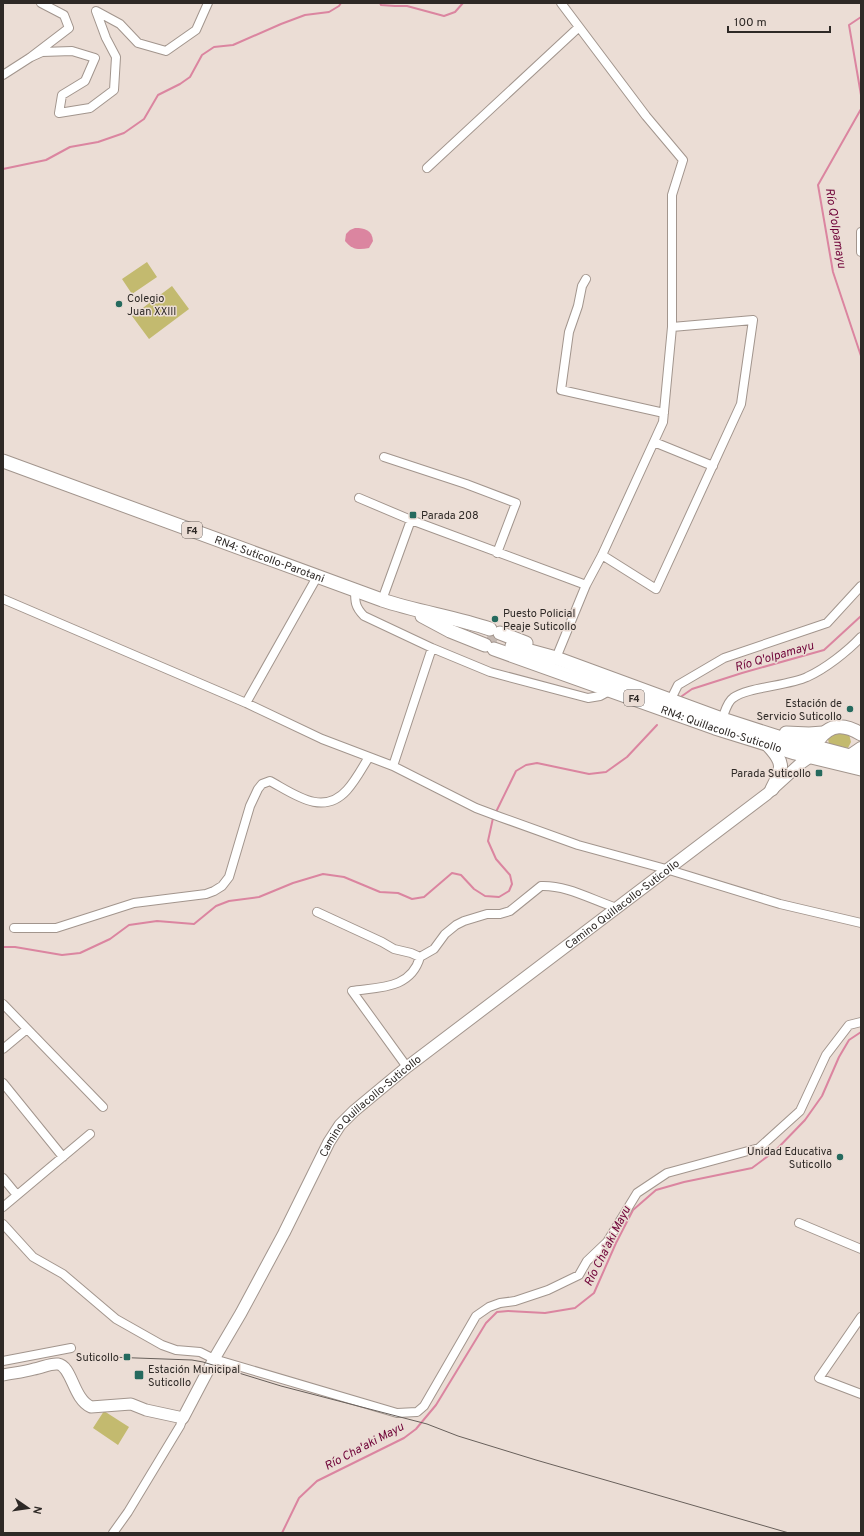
<svg xmlns="http://www.w3.org/2000/svg" width="864" height="1536" viewBox="0 0 864 1536" font-family="Overpass,sans-serif">
  <style>
    .green { fill: #c3ba6f }
    .water { fill: #db85a0 }
    .lines { fill: none; stroke-linecap: round; stroke-linejoin: round }
    .stream { stroke: #db85a0; stroke-width: 2 }
    .trunk-tunnel { stroke: #c5b9b2; stroke-width: 13; stroke-dasharray: 13 6; stroke-linecap: butt }
    .minor-casing { stroke: #a2958d; stroke-width: 10 }
    .secondary-casing { stroke: #a2958d; stroke-width: 13 }
    .primary-casing { stroke: #a2958d; stroke-width: 14 }
    .trunk-casing { stroke: #a2958d; stroke-width: 15 }
    .minor { stroke: #fff; stroke-width: 8 }
    .secondary { stroke: #fff; stroke-width: 11 }
    .primary { stroke: #fff; stroke-width: 12 }
    .trunk { stroke: #fff; stroke-width: 13 }
    .tram { stroke: #68605b; stroke-width: 1 }
    .poi-dot { fill: #256a5e; stroke: #ebddd5; stroke-width: 1.5 }
    .labels { text-anchor: middle; stroke-width: 3; stroke-linejoin: round; paint-order: stroke }
    .shield { fill: #ebddd5; stroke: #675f5a; stroke-width: 1 }
    .shield-label { font-size: 10px; font-weight: bold; fill: #2e2926 }
    .poi-label { font-size: 11px; fill: #2e2926; stroke: #ebddd5; text-anchor: start }
    .street-label { font-size: 11px; fill: #2e2926; stroke: #ebddd5 }
    .water-label { font-size: 12px; font-style: italic; fill: #6f0338; stroke: #ebddd5 }
  </style>
  <rect width="100%" height="100%" fill="#ebddd5"/>
  <path class="green" d="M147,262L157,277L132,294L122,279Z
    M172,286L189,309L149,339L132,316Z
    M832,731L849,734L851,742L848,748L829,744L828,739Z
    M104,1411L129,1427L118,1445L93,1428Z"/>
  <path class="water" d="M355,228C365,228 372,230 373,241L369,248C359,250 352,250 345,241L346,234L350,230Z"/>
  <g class="lines">
    <path class="stream" d="M380,3L381,5L395,6H407L444,16L455,12L463,3
      M861,17L849,25L861,95
      M861,109L818,185L833,272L861,356
      M3,169L46,160L70,147L98,142L124,133L144,119L158,95L180,84L190,77L202,55L214,47L233,45L281,24L305,15L329,12L339,6L341,3
      M682,696L692,689L742,673L824,650L861,616
      M495,814L516,771L526,765L537,763L589,774L606,772L627,757L657,725
      M3,947H15L62,955L80,953L110,939L129,925L157,921L194,924L216,906L229,901L259,897L293,883L323,874L344,877L380,892L398,893L412,899L424,897L452,873L461,875L474,889L485,896L499,897L509,891L512,884L510,875L496,859L488,841L493,818
      M282,1533L299,1498L317,1481L404,1438L416,1429L436,1405L486,1323L497,1312L508,1311L545,1313L575,1308L594,1293L616,1243L633,1210L656,1190L684,1182L752,1168L775,1151L805,1120L822,1096L839,1057L849,1040L861,1032"/>
    <path class="trunk-tunnel" d="M487,637L497,641"/>
    <defs>
      <path id="minor" d="M31,57L42,52L72,51L95,58L85,81L62,95L59,113L90,108L114,90L116,57L106,38L96,11L120,24L138,43L166,51L196,30L208,3
        M3,75L31,57L69,28L64,15L41,3
        M427,168L579,27
        M861,232V252
        M586,279L582,286L578,306L569,332L561,390L664,413
        M654,442L713,466
        M384,457L466,484L516,503L497,553
        M359,498L411,520L586,585
        M602,555L656,589L741,404L753,320L672,327
        M355,589C355,602 355,607 364,616L432,648L490,672L588,698L600,696L611,690
        M3,599L246,703L322,739L393,766L476,808L500,817L578,845L666,869L780,904L861,923
        M382,600L411,520
        M556,658L586,585L602,555L663,422L672,327V195L683,160L646,116L561,3
        M670,701L678,685L724,658L827,623L861,586
        M246,703L317,577
        M722,719C725,712 727,702 733,698C747,687 788,686 807,677C825,669 848,651 861,637
        M393,766L432,648
        M317,912L382,942L394,949L411,953L420,957
        M14,928H56L134,903L206,894L214,891L222,886L229,877L250,806L258,789L262,784L270,781C294,794 323,817 347,790C356,780 362,768 369,757
        M3,1004L103,1107
        M3,1049L27,1029
        M407,1067L352,991C380,987 411,989 420,957L434,949L445,934L456,925L464,921L487,914H500L510,911L541,886C567,885 592,900 617,908
        M3,1083L63,1157
        M3,1178L17,1195
        M3,1207L90,1134
        M799,1223L861,1249
        M3,1224L33,1257L63,1274L116,1319L162,1345L176,1350L200,1352L214,1359L397,1413L417,1412L424,1406L476,1316L489,1307L500,1303L515,1301L548,1290L579,1275L587,1261L607,1242L637,1193L667,1173L759,1148L800,1111L826,1055L849,1025L861,1022
        M861,1317L819,1378L861,1394
        M3,1361L71,1348
        M113,1533L128,1512L180,1426L183,1418"/>
      <g id="secondary">
        <path id="s1" d="M3,1375C13,1373 24,1372 34,1369C42,1368 50,1363 58,1364C72,1366 73,1399 91,1407L131,1404L146,1410L183,1418L214,1359L241,1313L284,1233L329,1142L340,1125L354,1111L407,1067L767,794L800,764L810,757L812,751"/>
      </g>
      <path id="primary" d="M845,759L861,748"/>
      <g id="trunk">
        <path id="s2" d="M3,461L382,600C418,612 455,617 490,629"/>
        <path d="M422,616L450,631L485,645"/>
        <path d="M500,633L526,643"/>
        <path d="M512,646L556,658L722,719L778,737L850,756L861,757"/>
        <path id="s3" d="M494,649L715,728L795,753L861,769"/>
        <path d="M786,733L809,734L823,733"/>
        <path d="M819,739C831,723 845,724 861,734"/>
        <path d="M768,745C785,763 783,768 772,789"/>
      </g>
    </defs>
    <use href="#minor" class="minor-casing"/>
    <use href="#secondary" class="secondary-casing"/>
    <use href="#primary" class="primary-casing"/>
    <use href="#trunk" class="trunk-casing"/>
    <use href="#minor" class="minor"/>
    <use href="#secondary" class="secondary"/>
    <use href="#primary" class="primary"/>
    <use href="#trunk" class="trunk"/>
    <path class="tram" d="M109,1357L192,1360L203,1362L281,1386L427,1424L458,1436L536,1460L789,1533"/>
  </g>
  <g class="poi-dot">
    <circle cx="119" cy="304" r="4"/>
    <rect x="409" y="511" width="8" height="8" rx="2"/>
    <circle cx="495" cy="619" r="4"/>
    <circle cx="850" cy="709" r="4"/>
    <rect x="815" y="769" width="8" height="8" rx="2"/>
    <circle cx="840" cy="1157" r="4"/>
    <rect x="123" y="1353" width="8" height="8" rx="2"/>
    <rect x="134" y="1370" width="10" height="10" rx="2"/>
  </g>
  <g class="labels">
    <g class="shield">
      <rect x="182" y="522" width="20" height="16" rx="3"/>
      <rect x="624" y="690" width="20" height="16" rx="3"/>
    </g>
    <g class="shield-label">
      <text x="192" y="534">F4</text>
      <text x="634" y="702">F4</text>
    </g>
    <g class="poi-label">
      <text x="127" y="302">Colegio<tspan x="127" dy="13">Juan XXIII</tspan></text>
      <text x="421" y="519">Parada 208</text>
      <text x="503" y="617">Puesto Policial<tspan x="503" dy="13">Peaje Suticollo</tspan></text>
      <text x="842" y="707" text-anchor="end">Estación de<tspan x="842" dy="13">Servicio Suticollo</tspan></text>
      <text x="811" y="777" text-anchor="end">Parada Suticollo</text>
      <text x="832" y="1155" text-anchor="end">Unidad Educativa<tspan x="832" dy="13">Suticollo</tspan></text>
      <text x="119" y="1361" text-anchor="end">Suticollo</text>
      <text x="148" y="1373">Estación Municipal<tspan x="148" dy="13">Suticollo</tspan></text>
    </g>
    <g class="street-label">
      <text dy="4" stroke="none"><textPath href="#s2" startOffset="284">RN4: Suticollo-Parotani</textPath></text>
      <text dy="4" stroke="none"><textPath href="#s3" startOffset="241">RN4: Quillacollo-Suticollo</textPath></text>
      <text dy="4" stroke="none"><textPath href="#s1" startOffset="897">Camino Quillacollo-Suticollo</textPath></text>
      <text dy="4" stroke="none"><textPath href="#s1" startOffset="573">Camino Quillacollo-Suticollo</textPath></text>
    </g>
    <g class="water-label">
      <text transform="translate(836 228) rotate(81)" y="4">Río Q'olpamayu</text>
      <text transform="translate(774 656) rotate(-16)" y="4">Río Q'olpamayu</text>
      <text transform="translate(607 1246) rotate(-63)" y="4">Río Cha'aki Mayu</text>
      <text transform="translate(364 1446) rotate(-28)" y="4">Río Cha'aki Mayu</text>
    </g>
  </g>
  <rect width="864" height="1536" fill="none" stroke="#2e2926" stroke-width="8"/>
  <g transform="translate(28 1508) rotate(103)" stroke="#ebddd5" stroke-width="3" paint-order="stroke">
  <path d="M0-3L7 15L0 10L-7 15Z" fill="#2e2926"/>
  <text y="-6" font-size="11" font-weight="bold" text-anchor="middle" fill="#2e2926">N</text>
  </g>
  <path d="M728 26v6h102v-6" fill="none" stroke="#2e2926" stroke-width="2"/>
  <text x="734" y="26" font-size="12" fill="#2e2926" stroke="#ebddd5" stroke-width="3" paint-order="stroke">100 m</text>
</svg>
